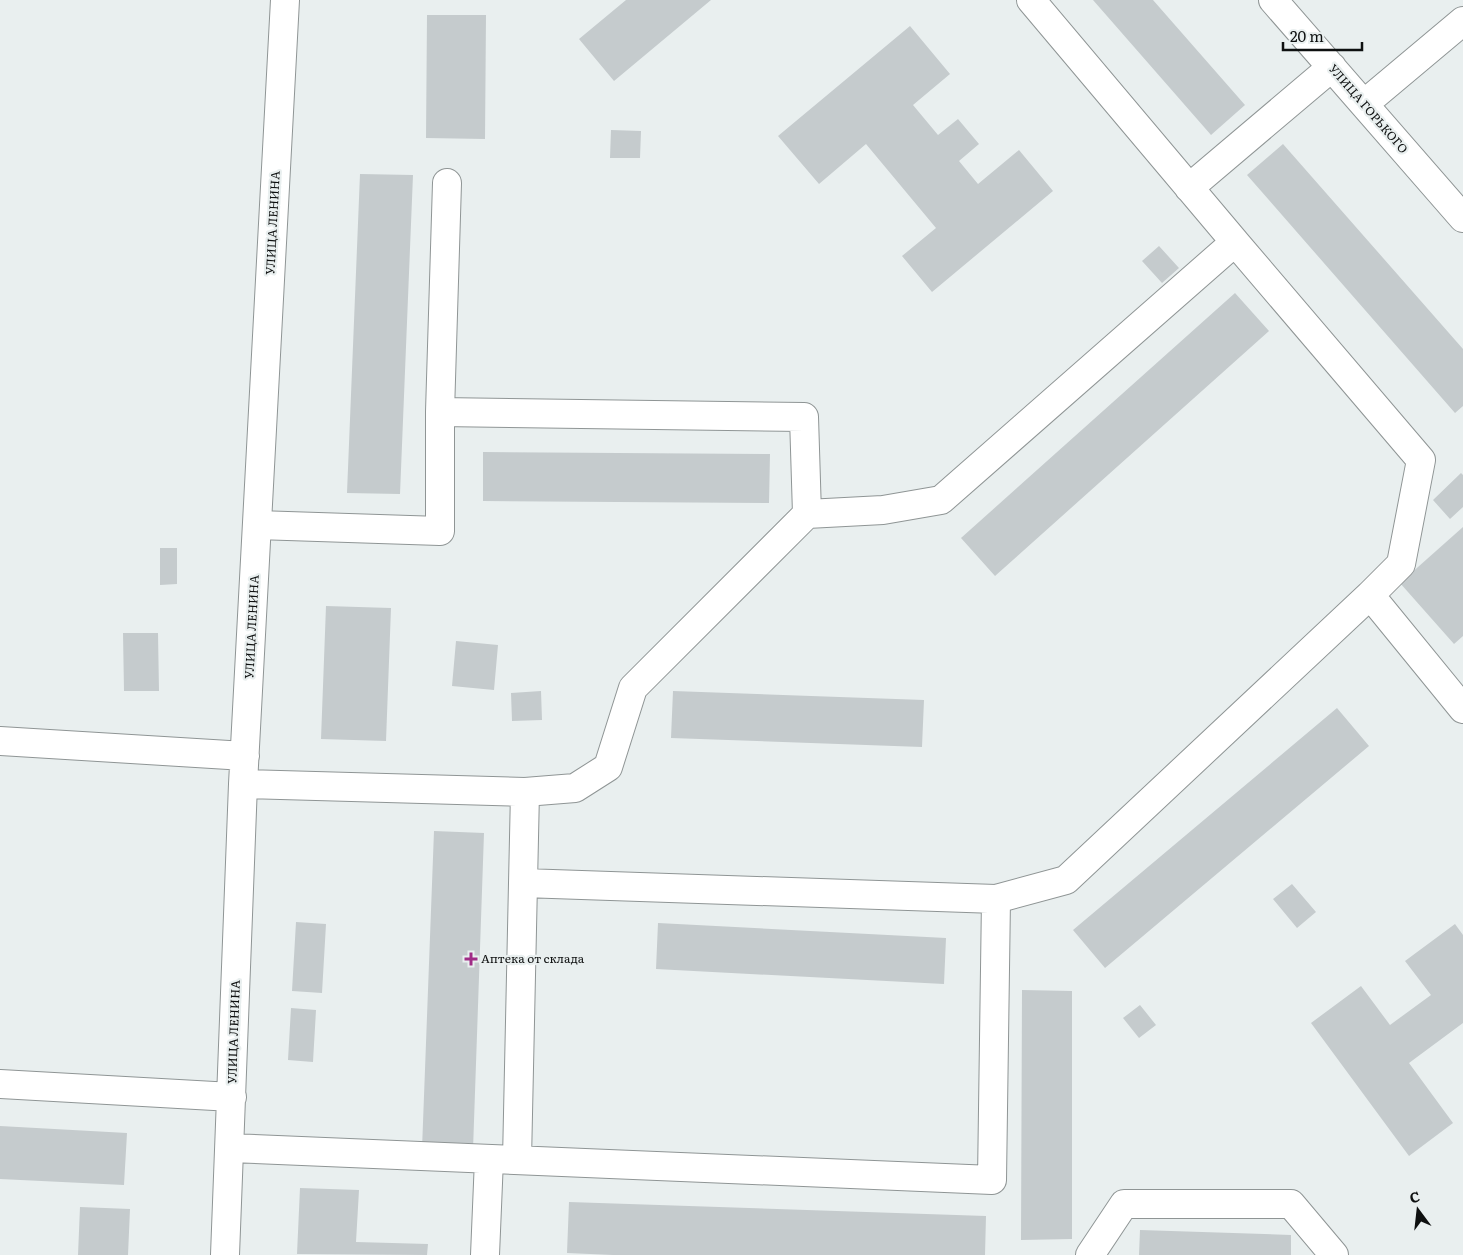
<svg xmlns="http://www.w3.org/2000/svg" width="1463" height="1255" viewBox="0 0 1463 1255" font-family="Literata,serif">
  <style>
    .building { fill: #c5cbcd }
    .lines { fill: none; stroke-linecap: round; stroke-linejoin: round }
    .minor-casing { stroke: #8f9595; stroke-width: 30 }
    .minor { stroke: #fff; stroke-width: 28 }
    .poi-dot { fill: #a02c86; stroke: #e9efef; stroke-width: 2 }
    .labels { text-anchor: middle; stroke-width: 4.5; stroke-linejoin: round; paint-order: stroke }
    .street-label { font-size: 12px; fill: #0e1010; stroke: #e9efef }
    .poi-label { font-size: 12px; fill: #0e1010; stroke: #e9efef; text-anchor: start }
  </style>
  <rect width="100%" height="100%" fill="#e9efef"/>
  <path class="building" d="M626,0H711L614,81L579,39Z
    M1093,0H1153L1245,105L1211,135Z
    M427,15H486L485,139L426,138Z
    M910,26L950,74L913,105L938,135L958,119L979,144L959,161L978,184L1019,150L1053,191L932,292L902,256L936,228L866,144L819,184L778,136Z
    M611,130L641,131L640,158H610Z
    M1283,144L1463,349V406L1455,413L1247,175Z
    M360,174L413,175L400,494L347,493Z
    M1159,246L1179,268L1162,283L1142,261Z
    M1235,293L1269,331L995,576L961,538Z
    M483,452L770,454L769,503L483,501Z
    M1461,473L1463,475V507L1450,519L1433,500Z
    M1463,527V636L1454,644L1400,583Z
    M160,548H177V584L160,585Z
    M326,606L391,608L386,741L321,739Z
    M123,633H158L159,691H124Z
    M456,641L498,645L494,690L452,686Z
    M541,691L542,720L512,721L511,693Z
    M673,691L924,700L922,747L671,738Z
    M1337,708L1369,746L1105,968L1073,930Z
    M434,831L484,833L473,1150L422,1149Z
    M1292,884L1316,912L1297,928L1273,899Z
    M296,922L326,924L322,993L292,991Z
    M658,923L946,938L944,984L656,969Z
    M1455,924L1463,935V1023L1409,1063L1453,1123L1409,1156L1311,1023L1361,986L1390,1025L1431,995L1405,961Z
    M1022,990L1072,991V1239L1021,1240Z
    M1140,1005L1156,1025L1139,1038L1123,1018Z
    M291,1008L316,1010L313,1062L288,1060Z
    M0,1126L127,1133L124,1185L0,1179Z
    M300,1188L359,1190L356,1242L428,1244L427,1255L297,1254Z
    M569,1202L986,1216L985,1255H613L567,1253Z
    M80,1207L130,1209L128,1255H78Z
    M1140,1230L1291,1235V1255H1139Z"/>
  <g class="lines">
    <defs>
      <path id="minor" d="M1031,0L1235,242
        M1273,0L1463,218
        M1364,104L1463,21
        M447,183L440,412L804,417L807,514
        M1189,188L1332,67
        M257,525L440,531V412
        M0,741L245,756
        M243,784L525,792
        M996,899L523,883L525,792L575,788L608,767L633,688L807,514L883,510L941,500L1235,242L1421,460L1401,564L1370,595
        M0,1084L232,1097
        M230,1148L992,1180L996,899L1066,880L1370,595L1463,709
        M517,1160L523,883
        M225,1255L243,784L285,0
        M485,1255L489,1159
        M1090,1255L1124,1204H1291L1334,1255"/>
    </defs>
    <use href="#minor" class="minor-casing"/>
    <use href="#minor" class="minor"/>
  </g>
  <path class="poi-dot" d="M468.5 951.5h5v5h5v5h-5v5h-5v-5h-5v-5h5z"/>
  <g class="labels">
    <g class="street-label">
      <text transform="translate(1368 109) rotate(49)" y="4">УЛИЦА ГОРЬКОГО</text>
      <text transform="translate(273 223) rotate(-87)" y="4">УЛИЦА ЛЕНИНА</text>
      <text transform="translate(252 627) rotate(-87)" y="4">УЛИЦА ЛЕНИНА</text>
      <text transform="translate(234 1032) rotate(-88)" y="4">УЛИЦА ЛЕНИНА</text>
    </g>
    <g class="poi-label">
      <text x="481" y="963">Аптека от склада</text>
    </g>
  </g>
  <g transform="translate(1418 1210) rotate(345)" stroke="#e9efef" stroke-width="4" paint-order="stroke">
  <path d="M0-4L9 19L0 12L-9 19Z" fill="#0e1010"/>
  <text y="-8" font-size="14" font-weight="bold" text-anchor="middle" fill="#0e1010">С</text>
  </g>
  <path d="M1283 42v8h79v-8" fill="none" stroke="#0e1010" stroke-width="2.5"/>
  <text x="1290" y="42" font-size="15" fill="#0e1010" stroke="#e9efef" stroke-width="4" paint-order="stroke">20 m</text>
</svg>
